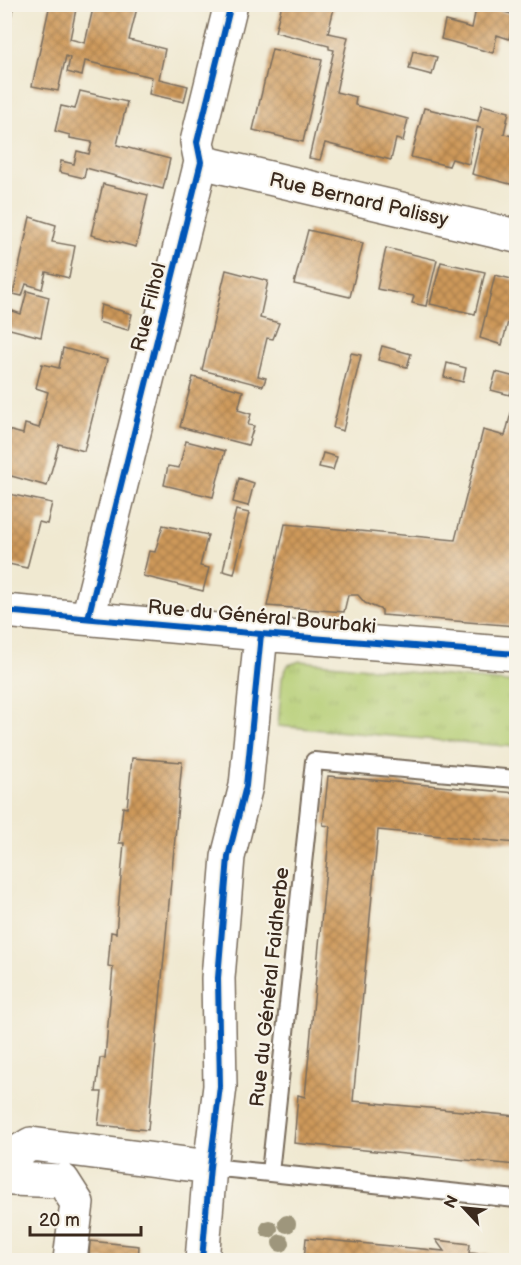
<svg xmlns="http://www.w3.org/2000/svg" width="521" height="1265" viewBox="0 0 521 1265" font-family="'Balsamiq Sans',sans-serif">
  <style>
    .grass { fill: url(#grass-tufts); stroke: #787c49; stroke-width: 1.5 }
    .building { fill: url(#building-cross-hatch) }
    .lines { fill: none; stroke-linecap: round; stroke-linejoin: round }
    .lane-casing { stroke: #7a6d5d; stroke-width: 20 }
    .street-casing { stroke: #7a6d5d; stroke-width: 36 }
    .lane { stroke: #fff; stroke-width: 16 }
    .street { stroke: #fff; stroke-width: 33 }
    .cycleway-casing { stroke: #f7f3e8; stroke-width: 10 }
    .cycleway { stroke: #0057b8; stroke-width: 6 }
    .tree { fill: #9e967b }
    .labels { text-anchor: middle; stroke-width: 4.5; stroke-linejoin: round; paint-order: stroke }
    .street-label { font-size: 20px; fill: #3b2a1e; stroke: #f7f3e8 }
  </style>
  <defs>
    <pattern id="grass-tufts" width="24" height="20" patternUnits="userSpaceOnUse" patternTransform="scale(1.5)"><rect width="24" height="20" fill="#b5ce74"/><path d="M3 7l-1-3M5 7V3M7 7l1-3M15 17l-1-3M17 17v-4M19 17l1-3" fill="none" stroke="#9db164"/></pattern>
    <pattern id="building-cross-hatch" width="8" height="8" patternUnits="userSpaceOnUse" patternTransform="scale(1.5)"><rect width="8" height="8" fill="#ce995a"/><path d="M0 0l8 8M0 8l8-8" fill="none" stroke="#a87d4a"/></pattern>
  </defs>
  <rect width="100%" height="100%" fill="#f7f3e8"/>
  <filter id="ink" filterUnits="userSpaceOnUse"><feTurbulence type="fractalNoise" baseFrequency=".0167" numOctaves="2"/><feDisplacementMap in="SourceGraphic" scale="12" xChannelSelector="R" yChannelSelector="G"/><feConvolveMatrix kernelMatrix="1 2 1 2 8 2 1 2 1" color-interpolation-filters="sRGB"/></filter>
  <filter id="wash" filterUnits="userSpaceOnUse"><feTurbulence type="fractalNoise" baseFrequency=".008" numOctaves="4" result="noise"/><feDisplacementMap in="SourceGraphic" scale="24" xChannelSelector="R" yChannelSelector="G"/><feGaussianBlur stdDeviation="1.35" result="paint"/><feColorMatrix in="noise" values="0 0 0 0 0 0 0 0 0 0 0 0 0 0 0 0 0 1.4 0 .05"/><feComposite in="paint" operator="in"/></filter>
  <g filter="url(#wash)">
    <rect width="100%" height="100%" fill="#f0e9d1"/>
    <path class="grass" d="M300,661L516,683V747L278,726L282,678L288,665Z"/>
    <g id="blocks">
      <path class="building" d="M4,4H14L5,44H4Z
        M50,4H77L70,39L85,43L94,4H138L129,40L165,49L159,79L188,86L184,102L149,94L152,77L85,61L82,76L67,72L70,58L66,56L58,91L32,86Z
        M282,4H335L328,33L348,37L336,92L356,97L355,105L408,119L403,141L396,139L391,160L325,143L320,160L309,158L334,50L329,49V46L275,32Z
        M477,4L515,15L509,39L497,35L493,53L441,39L445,21L472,28Z
        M272,49L322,60L303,142L253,130Z
        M413,51L437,57L432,75L409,69Z
        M80,91L127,102L117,145L170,159L163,189L86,168L84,178L59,172L61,161L74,164L77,151L89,154L92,142L70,138V135L55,131L61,106L75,109Z
        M482,105L509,112L504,134L516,137V176L514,185L472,174L483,129L477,127L469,164L452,159L449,166L411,157L424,108L478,121Z
        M103,184L148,195L136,247L91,235Z
        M30,217L56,225L52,242L75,246L69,278L46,272L42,289L26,284L22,296L13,294Z
        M308,230L363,243L350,297L294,284Z
        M386,248L437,260L426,306L412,303L414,296L377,289Z
        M441,262L485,272L475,314L430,304Z
        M226,270L268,281L260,318L279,323L273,339L267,338L258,376L266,378L263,386L202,370Z
        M495,275L516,280V324L508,322L502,345L480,338Z
        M27,291L49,297L41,337L6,328L10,310L21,314Z
        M101,305L132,314L128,330L98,322Z
        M382,346L411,354L407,367L378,360Z
        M63,348L107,360L84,451L59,444L47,486L4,474V429L23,434L25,424L39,428L48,392L36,388L42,364L59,368Z
        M351,353L361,355L343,431L333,428Z
        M447,363L466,368L463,382L444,377Z
        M496,372L515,377L510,395L491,390Z
        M193,377L243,391L238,410L251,414L248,425L254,426L248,445L180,427Z
        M516,394V626L382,615V610L365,603L358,595H348L344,612L267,606L285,524L455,540L483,430L505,436Z
        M186,441L225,451L213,497L164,485L168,466L179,468Z
        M323,453L337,457L333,470L319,467Z
        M239,478L254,483L248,506L233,502Z
        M4,493L52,503L47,524L39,522L27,568L4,563Z
        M236,510L249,513L234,574L223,571L230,538H229Z
        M163,525L208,535L200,566L209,568L203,591L143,576L149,551L155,552Z
        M132,758L182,762L148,1130L98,1125L102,1092H96L100,1058H105L113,967L108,966L111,932L116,933L124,843H119L123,807L127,808Z
        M328,776L516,793V843L378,830L353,1101L516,1116V1165L294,1143L298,1095L305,1097L330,826L323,825Z
        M306,1238L444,1251L436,1240L470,1244L469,1253L516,1257V1260H304Z
        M90,1241L139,1246L138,1260H89Z"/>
    </g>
  </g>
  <g filter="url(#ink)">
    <use href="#blocks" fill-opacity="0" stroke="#7a6d5d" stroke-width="1.5"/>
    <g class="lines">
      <defs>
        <path id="lane" d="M516,779L314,761L270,1173L516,1199
          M210,1167L270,1173"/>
        <path id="street" d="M201,162L516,236
          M4,611L261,634L516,654
          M88,618L201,162L197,142L230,8V4
          M70,1260L77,1203L63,1181L12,1179L18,1152L31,1144L210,1167
          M202,1260L210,1167L220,1086L218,978L228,857L246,786L261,634"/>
      </defs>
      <use href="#lane" class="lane-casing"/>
      <use href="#street" class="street-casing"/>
      <use href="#lane" class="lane"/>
      <use href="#street" class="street"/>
      <defs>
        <path id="cycleway" d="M4,611L261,634L516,654
          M88,618L201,162L197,142L230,8V4
          M202,1260L210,1167L220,1086L218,978L228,857L246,786L261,634"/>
      </defs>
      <use href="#cycleway" class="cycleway-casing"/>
      <use href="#cycleway" class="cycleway"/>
    </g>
    <g class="tree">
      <circle cx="287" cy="1224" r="9"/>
      <circle cx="269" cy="1229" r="9"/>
      <circle cx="281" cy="1243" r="9"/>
    </g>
  </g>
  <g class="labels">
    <g class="street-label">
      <text transform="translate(359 199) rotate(13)" y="7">Rue Bernard Palissy</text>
      <text transform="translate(148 307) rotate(-76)" y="7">Rue Filhol</text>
      <text transform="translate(262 616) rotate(5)" y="7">Rue du Général Bourbaki</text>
      <text transform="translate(269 987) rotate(-84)" y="7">Rue du Général Faidherbe</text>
    </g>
  </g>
  <rect width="521" height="1265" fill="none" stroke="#f7f3e8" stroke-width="24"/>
  <g transform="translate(464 1208) rotate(296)" stroke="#f7f3e8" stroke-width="4.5" paint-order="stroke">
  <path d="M0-4.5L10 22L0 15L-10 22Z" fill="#3b2a1e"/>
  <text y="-9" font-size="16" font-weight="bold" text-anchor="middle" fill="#3b2a1e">N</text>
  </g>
  <path d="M30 1226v9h111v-9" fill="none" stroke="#3b2a1e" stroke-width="3"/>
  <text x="39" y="1226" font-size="18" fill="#3b2a1e" stroke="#f7f3e8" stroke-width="4.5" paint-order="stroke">20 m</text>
</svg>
